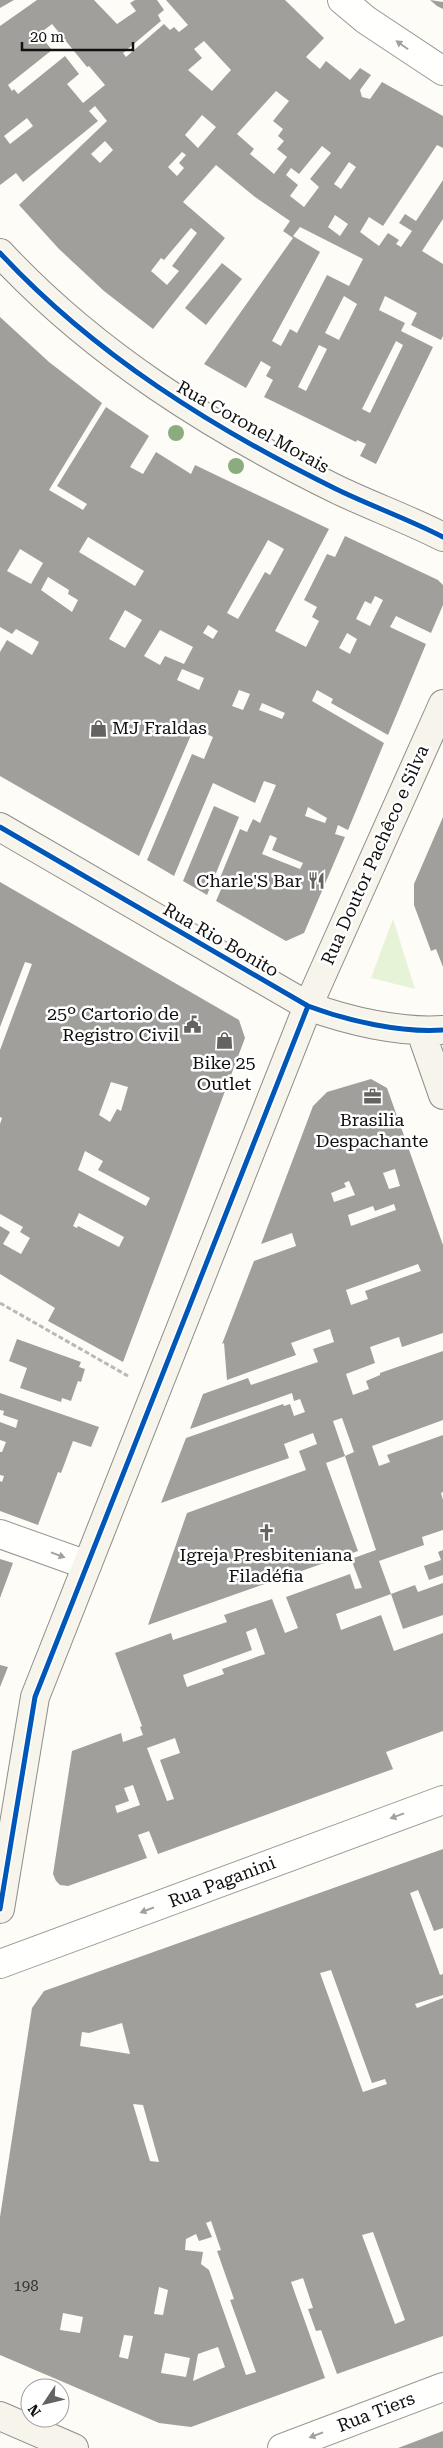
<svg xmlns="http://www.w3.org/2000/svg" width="443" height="2448" viewBox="0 0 443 2448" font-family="'Roboto Serif',serif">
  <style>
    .green { fill: #e7f3d7 }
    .building { fill: #a19f9c; fill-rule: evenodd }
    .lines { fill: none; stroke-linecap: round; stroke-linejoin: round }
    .street-casing { stroke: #979795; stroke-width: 30 }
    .secondary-casing { stroke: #8e8d8b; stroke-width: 30 }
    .path { stroke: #b9b9b8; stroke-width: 3; stroke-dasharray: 5 2.5; stroke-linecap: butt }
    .street { stroke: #fffffe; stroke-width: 28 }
    .secondary { stroke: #f6f4eb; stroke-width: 28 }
    .cycleway-casing { stroke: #fff; stroke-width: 8 }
    .cycleway { stroke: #0057b8; stroke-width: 5 }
    .tree { fill: #8cac80 }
    .oneway { fill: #a0a09f }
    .labels { text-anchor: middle; stroke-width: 5; stroke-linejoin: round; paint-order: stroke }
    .number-label { font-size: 15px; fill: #353434 }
    .street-label { font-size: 18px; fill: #111; stroke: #fff }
    .poi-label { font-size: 18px; fill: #111; stroke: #fff }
  </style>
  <rect width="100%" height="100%" fill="#fdfcf7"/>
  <path class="green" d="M393,919L415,989L371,978Z"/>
  <path class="building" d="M0,0H14L0,8Z
    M37,0H94L117,24L136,11L130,3L135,0H157L164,10L158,15L161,21L123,53L126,57L164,24L170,30L174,27L179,32L188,25L166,0H285L324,38L306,57L320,69L326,61L350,80L360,68L371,75L360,90L362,97L370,99L382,82L443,116V148L437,145L383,226L369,217L360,232L379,246L388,233L399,240L396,244L401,247L412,231L399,223L405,214L416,221L443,180V219L422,251L443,264V336L441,340L411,325L417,313L385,296L379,310L405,323L401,331L433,347L376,464L360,456L366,444L357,440L356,442L264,397L273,380L266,376L271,367L261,361L246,388L204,364L293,238L283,231L290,221L255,197L216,165L183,202L225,238L153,329L104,291L59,249L19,205L107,121L95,106L89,111L98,121L23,182L16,173L0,185V26ZM52,24L87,67L89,66L105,85L83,103L67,84L79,74L65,56L18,94L14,89L12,91L8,85L52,50L39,34ZM204,41L231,70L212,91L188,70L202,58L194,49ZM276,91L289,101L273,121L283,129L278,136L284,141L277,149L287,157L274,174L250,154L254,149L237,134ZM202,115L216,127L198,148L185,135ZM27,118L33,126L10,144L4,136ZM105,141L113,150L100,163L91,154ZM322,146L331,153L310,179L319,187L304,207L290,196L298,185L286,175L291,168L299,174ZM182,152L186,155L179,163L184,168L177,176L168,167ZM349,162L356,167L341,189L334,184ZM335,215L348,224L340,236L328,227ZM300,227L363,259L349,286L327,275L297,333L290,329L281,346L272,341L320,252L293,236ZM191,228L197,233L172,266L179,271L167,285L151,271L161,258L164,260ZM344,296L357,304L339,340L325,333ZM396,341L403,345L370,413L362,409ZM319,345L327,349L306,391L298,387Z
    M430,0L443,2V9L437,6Z
    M222,263L242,279L206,325L185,308Z
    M0,317L49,362L102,403L49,490L83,510L87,504L57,486L106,407L149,436L130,467L143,474L156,452L191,474L195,465L329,529L275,631L306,647L319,621L312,617L317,607L304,600L327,554L335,557L345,536L438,580L443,585V605L431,633L396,616L390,627L426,644L388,735L331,703L333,699L317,690L312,701L384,743L348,830L338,825L335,834L345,837L304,933L286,941L216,901L225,880L220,878L240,829L247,832L253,819L260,823L276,785L264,781L255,803L213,783L174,876L147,860L192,754L204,759L213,737L194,728L139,856L0,776V652L7,640L32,655L39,642L16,629L12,634L0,627ZM88,537L144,571L135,586L79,552ZM268,540L284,549L270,575L265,572L238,619L227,613ZM20,549L43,563L31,584L7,571ZM48,577L69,590L68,594L78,600L72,612L41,590ZM375,596L383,600L370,626L356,619L365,601L371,604ZM125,610L142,620L125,648L109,639ZM208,625L218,631L213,639L203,633ZM160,630L193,647L184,664L165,656L160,665L144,656ZM347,633L357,639L350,654L339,648ZM182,669L204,678L199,690L177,680ZM239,690L250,694L243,710L232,706ZM262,703L285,713L282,719L259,710ZM308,807L327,818L325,823L305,816ZM270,835L277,838L272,850L303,863L300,869L262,854Z
    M214,806L239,817L207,895L183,881Z
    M443,817V967L436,949L431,951L414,905V884Z
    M0,882L239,1020L245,1038L123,1362L48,1321L55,1308L0,1274V1226L10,1232L3,1244L21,1254L30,1238L20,1232L23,1227L0,1214V1124L2,1118L0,1117V1050L32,964L25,962L0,1027ZM111,1082L128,1087L121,1111L117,1109L110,1122L99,1115ZM85,1151L103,1161L98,1170L150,1198L146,1206L78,1170ZM79,1213L124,1237L119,1247L78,1226L77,1228L73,1226Z
    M371,1079L387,1088L443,1245V1333L402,1347L399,1337L370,1347L375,1363L346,1374L353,1395L369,1389L366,1381L380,1375V1373L443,1351V1420L372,1446L379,1466L390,1462L387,1455L443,1435V1492L441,1493L443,1500V1530L422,1537L424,1545L379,1561L391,1594L415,1585L418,1592L443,1583V1615L403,1629L391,1594L336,1614L341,1630L381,1615L394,1651L443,1633V1731L386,1752L393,1769L158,1854L149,1831L138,1835L147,1858L68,1886L60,1885L56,1881L53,1874L72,1751L121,1733L123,1742L143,1735L140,1727L142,1726L115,1653L171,1633L173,1640L227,1622L224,1615L272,1599L285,1633L298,1628L286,1597L350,1574L355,1589L362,1588L351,1559L376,1550L345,1456L326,1463L358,1551L148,1625L187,1513L306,1470L299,1451L317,1444L313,1433L284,1444L289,1458L161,1503L186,1438L283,1404L284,1406L290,1404L294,1416L305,1412L300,1399L294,1401L292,1393L190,1429L203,1394L248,1378L251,1385L318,1362L313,1349L334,1342L330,1329L291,1343L296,1355L227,1380L224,1343L222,1344L254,1261L296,1246L292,1233L261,1244L313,1106L327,1092ZM395,1169L400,1186L389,1189L383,1173ZM349,1181L355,1195L334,1202L331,1193L346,1187L344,1183ZM394,1204L396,1210L351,1226L348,1215L373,1206L375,1211ZM418,1264L421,1271L365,1291L368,1299L351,1305L346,1290ZM342,1418L354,1452L345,1456L333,1421ZM256,1628L265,1654L222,1669L224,1674L187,1687L183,1675L252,1650L246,1632ZM175,1738L180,1753L160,1760L174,1799L167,1801L147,1748ZM133,1785L140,1805L117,1813L115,1806L129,1801L124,1788Z
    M17,1339L81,1362L79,1367L85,1369L81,1382L78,1381L71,1401L62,1398L61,1402L20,1388L27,1368L9,1361Z
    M0,1393L99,1427L91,1447L73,1441L61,1473L58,1472L38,1525L0,1511V1481L2,1482L4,1476L0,1475V1452H2L6,1442L0,1440V1422L16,1428L18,1420L3,1415L4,1411L0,1410Z
    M443,1550V1575L429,1580L424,1566L441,1560L438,1552Z
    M0,1559L13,1563L0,1598Z
    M0,1665L8,1667L0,1687Z
    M443,1849V1928L434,1931L418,1890L410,1893L440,1975L443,1974V1995L415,2004L417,2008L443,1998V2336L337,2374L321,2330L316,2331L308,2309L313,2308L303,2278L291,2282L325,2378L191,2427L159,2423L0,2355V2217L32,2008L44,1991ZM331,1970L372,2083L385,2079L387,2084L363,2092L320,1973ZM122,2023L130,2054L80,2046L82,2032L89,2033ZM133,2104L143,2105L159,2162L150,2161ZM211,2221L221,2250L217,2251L234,2299L230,2300L256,2372L246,2375L209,2270L201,2264L203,2252L185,2250L186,2239L196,2234L199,2241L212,2237L206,2223ZM373,2232L405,2320L395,2324L362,2235ZM159,2287L168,2290L163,2315L154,2314ZM63,2313L83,2317L80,2333L60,2330ZM124,2335L133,2336L128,2359L119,2357ZM218,2347L225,2367L193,2381L198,2354ZM165,2353L190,2358L186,2377L161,2373Z
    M443,2431V2448H398Z"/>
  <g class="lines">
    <defs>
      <path id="street" d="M342,0L366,20L443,71
        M0,1534L87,1565
        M0,1964L443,1800
        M282,2448L443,2387"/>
      <path id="secondary" d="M0,253C94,354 212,428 336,489C371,506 408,519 443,537
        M0,827L308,1006C348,1021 401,1033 443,1030
        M421,1032L443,1095
        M0,1909L35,1697L308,1006L443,704
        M0,2416L74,2448"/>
    </defs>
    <use href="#street" class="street-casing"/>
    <use href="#secondary" class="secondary-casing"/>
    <path class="path" d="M0,1303L128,1376"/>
    <use href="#street" class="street"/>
    <use href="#secondary" class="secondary"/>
    <defs>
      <path id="cycleway" d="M0,253C94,354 212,428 336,489C371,506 408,519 443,537
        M0,827L308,1006C348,1021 401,1033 443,1030
        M0,1909L35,1697L308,1006"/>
    </defs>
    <use href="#cycleway" class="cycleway-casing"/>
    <use href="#cycleway" class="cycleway"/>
  </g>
  <g class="tree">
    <circle cx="176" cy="433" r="8"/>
    <circle cx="236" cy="466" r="8"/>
  </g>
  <defs><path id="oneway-solid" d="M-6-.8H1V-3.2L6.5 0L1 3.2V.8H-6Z" transform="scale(1.25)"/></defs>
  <g class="oneway">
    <use href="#oneway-solid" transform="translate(402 45) rotate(-145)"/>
    <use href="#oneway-solid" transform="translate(58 1555) rotate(20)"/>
    <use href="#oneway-solid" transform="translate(397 1816) rotate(160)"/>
    <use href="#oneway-solid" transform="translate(147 1910) rotate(159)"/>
    <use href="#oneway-solid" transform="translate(316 2435) rotate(159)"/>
  </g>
  <defs>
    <symbol id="shop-bare" viewBox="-9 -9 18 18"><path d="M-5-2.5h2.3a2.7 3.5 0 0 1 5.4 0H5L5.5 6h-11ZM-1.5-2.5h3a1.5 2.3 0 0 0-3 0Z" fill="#646362" stroke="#fff" stroke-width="2.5" paint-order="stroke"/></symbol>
    <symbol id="restaurant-bare" viewBox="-9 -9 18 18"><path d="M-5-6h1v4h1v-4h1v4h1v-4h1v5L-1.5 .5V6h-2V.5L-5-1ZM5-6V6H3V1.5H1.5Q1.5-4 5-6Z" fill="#646362" stroke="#fff" stroke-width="2.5" paint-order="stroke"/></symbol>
    <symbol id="civic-bare" viewBox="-9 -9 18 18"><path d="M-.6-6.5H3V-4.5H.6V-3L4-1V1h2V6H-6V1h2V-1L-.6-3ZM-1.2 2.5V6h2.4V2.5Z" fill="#646362" stroke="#fff" stroke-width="2.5" paint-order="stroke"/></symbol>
    <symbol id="office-bare" viewBox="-9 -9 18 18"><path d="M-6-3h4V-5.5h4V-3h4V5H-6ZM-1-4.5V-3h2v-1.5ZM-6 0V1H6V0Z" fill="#646362" stroke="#fff" stroke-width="2.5" paint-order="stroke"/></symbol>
    <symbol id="church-bare" viewBox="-9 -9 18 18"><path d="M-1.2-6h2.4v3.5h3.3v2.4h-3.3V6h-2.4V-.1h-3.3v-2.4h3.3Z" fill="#646362" stroke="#fff" stroke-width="2.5" paint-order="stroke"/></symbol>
  </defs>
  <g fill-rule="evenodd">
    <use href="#shop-bare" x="86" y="716" width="25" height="25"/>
    <use href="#restaurant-bare" x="304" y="868" width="25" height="25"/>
    <use href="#civic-bare" x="180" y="1012" width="25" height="25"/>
    <use href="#shop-bare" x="212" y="1028" width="25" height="25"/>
    <use href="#office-bare" x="360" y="1084" width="25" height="25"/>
    <use href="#church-bare" x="254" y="1520" width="25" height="25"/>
  </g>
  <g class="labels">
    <g class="number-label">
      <text x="26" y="2291">198</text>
    </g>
    <g class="street-label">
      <text transform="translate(253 427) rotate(29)" y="6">Rua Coronel Morais</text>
      <text transform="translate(375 855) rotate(-66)" y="6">Rua Doutor Pachêco e Silva</text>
      <text transform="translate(221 940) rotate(30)" y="6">Rua Rio Bonito</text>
      <text transform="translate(222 1882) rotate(-21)" y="6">Rua Paganini</text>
      <text transform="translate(376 2412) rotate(-21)" y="6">Rua Tiers</text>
    </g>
    <g class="poi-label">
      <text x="112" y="734" text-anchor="start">MJ Fraldas</text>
      <text x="302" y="887" text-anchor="end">Charle'S Bar</text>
      <text x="179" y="1020" text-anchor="end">25º Cartorio de<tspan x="179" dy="21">Registro Civil</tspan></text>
      <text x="224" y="1069">Bike 25<tspan x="224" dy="21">Outlet</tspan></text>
      <text x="372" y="1126">Brasilia<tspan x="372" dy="21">Despachante</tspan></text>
      <text x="266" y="1561">Igreja Presbiteniana<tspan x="266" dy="21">Filadéfia</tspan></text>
    </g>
  </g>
  <g transform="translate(45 2403) rotate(235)"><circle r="24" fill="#ffffff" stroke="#a0a0a0"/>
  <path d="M0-4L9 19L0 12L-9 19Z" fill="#646362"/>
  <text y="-8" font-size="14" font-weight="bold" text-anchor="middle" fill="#111111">N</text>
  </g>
  <path d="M22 42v8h111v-8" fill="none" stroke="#111111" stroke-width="2.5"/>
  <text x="30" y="42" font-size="15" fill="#111111" stroke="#ffffff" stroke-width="4" paint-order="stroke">20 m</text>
</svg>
